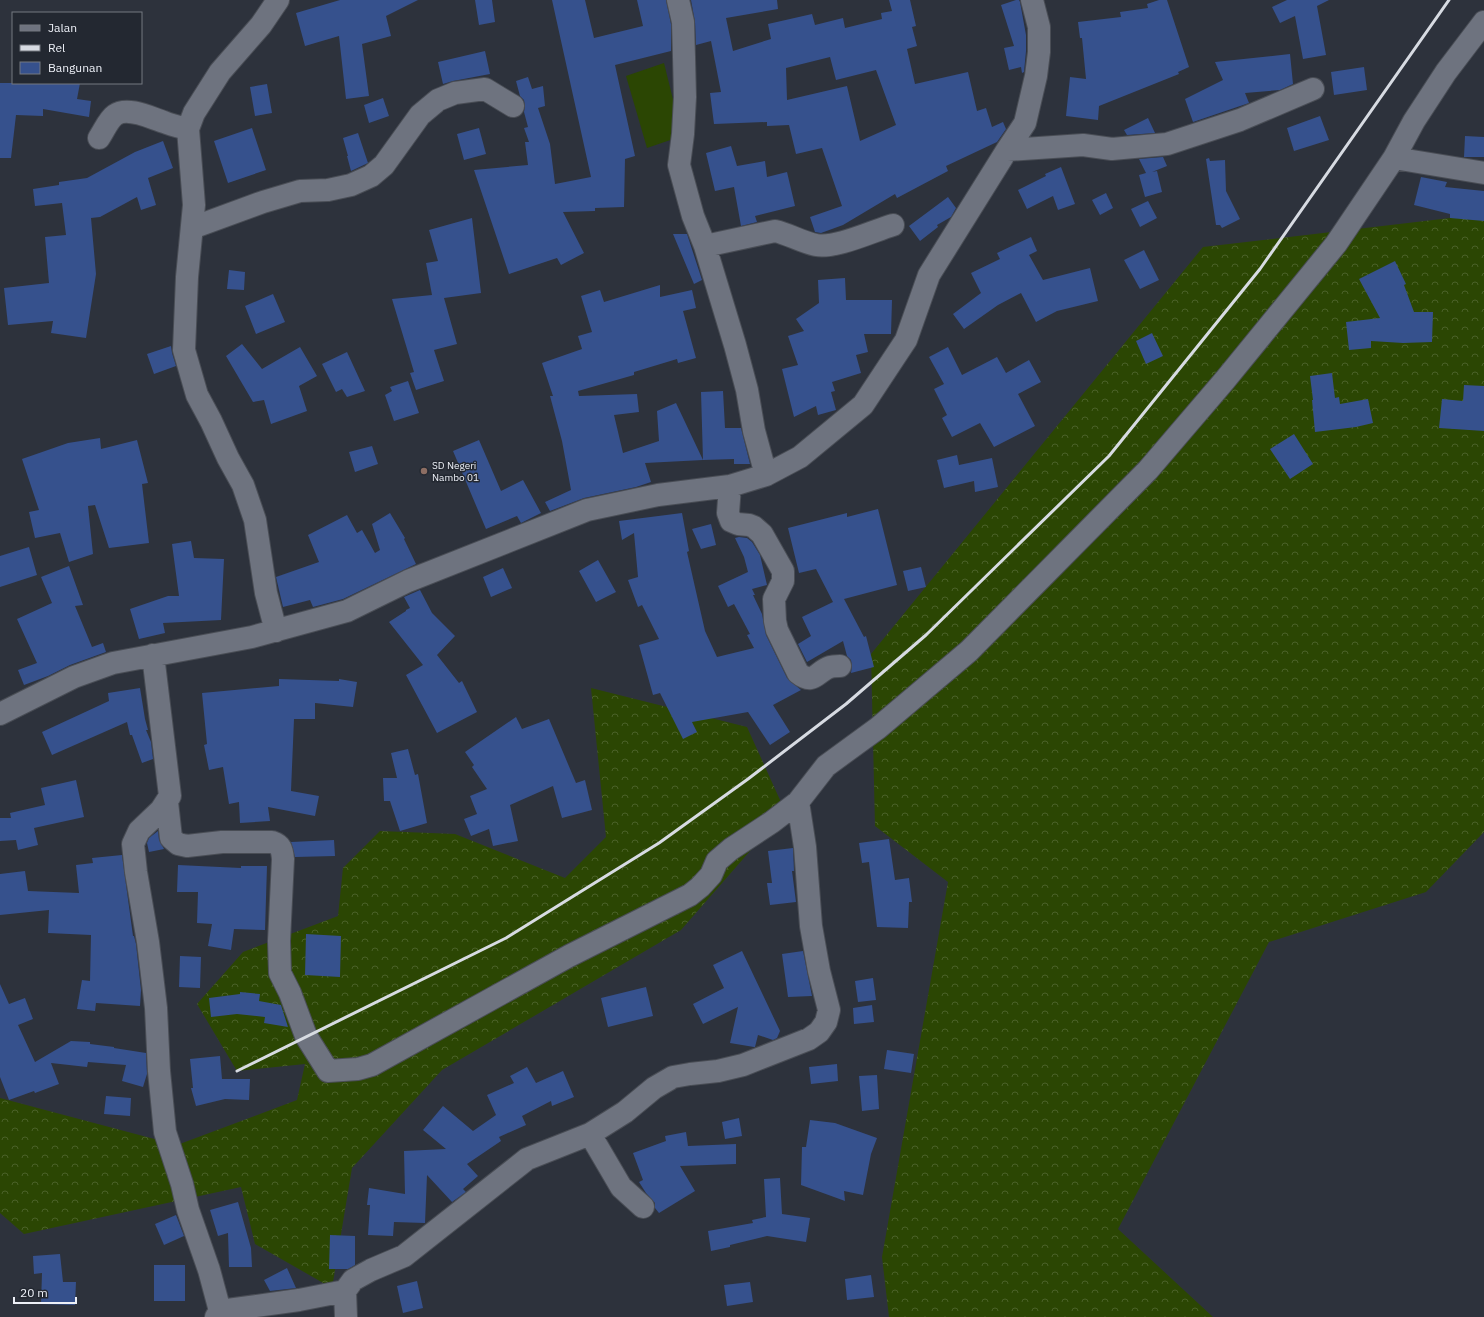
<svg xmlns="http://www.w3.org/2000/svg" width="1484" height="1317" viewBox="0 0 1484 1317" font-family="'IBM Plex Sans',sans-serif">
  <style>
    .forest { fill: url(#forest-crowns) }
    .pitch { fill: #2b4603 }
    .building { fill: #36518d; fill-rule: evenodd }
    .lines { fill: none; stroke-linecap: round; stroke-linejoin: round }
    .minor-casing { stroke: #494d55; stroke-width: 24 }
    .minor { stroke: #6e737f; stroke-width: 22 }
    .rail { stroke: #d7dbe2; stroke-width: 3 }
    .education-dot { fill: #8d6e63; stroke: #232831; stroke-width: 1.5 }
    .labels { text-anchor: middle; stroke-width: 3; stroke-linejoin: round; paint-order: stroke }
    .poi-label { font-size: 10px; fill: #edf0f7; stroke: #232831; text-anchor: start }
  </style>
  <defs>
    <pattern id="forest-crowns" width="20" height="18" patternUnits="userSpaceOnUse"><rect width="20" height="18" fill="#2b4603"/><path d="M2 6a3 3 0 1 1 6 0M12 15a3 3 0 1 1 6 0" fill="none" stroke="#4a6128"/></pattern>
  </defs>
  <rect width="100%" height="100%" fill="#2d323c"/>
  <path class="forest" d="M1484,214V832L1426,892L1269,942L1118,1229L1213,1317H889L882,1257L948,882L875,826L871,654L1203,247Z
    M591,688L747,727L785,811L681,930L442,1070L352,1168L332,1288L255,1244L241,1187L24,1234L0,1213V1098L177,1145L297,1100L305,1064L237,1071L197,1004L243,952L338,916L343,868L380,831L455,834L565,878L606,837Z"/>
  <path class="pitch" d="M664,63L682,136L647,148L626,76Z"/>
  <path class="building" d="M340,0H418L386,16L391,36L362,44L369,96L346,99L339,36L305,46L296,13Z
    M475,0H492L495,22L479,25Z
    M552,0H585L594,38L643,26L637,0H666L671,24V51L615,65L635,156L625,159L624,207L595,208V211L563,212L584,253L561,265L557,258L509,274L474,170L528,165L525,142H529L524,128L528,127L524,112L525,106L524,100L520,96L516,81L528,77L532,89L543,86L545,106L538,108L550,144L555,184L591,177Z
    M691,0H777L778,9L726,18L733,51L771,39L768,24L812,14L815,25L843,18L845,28L882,19L881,13L892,11L889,0H910L916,26L912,27L917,46L907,49L915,84L968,72L977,111L986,108L992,127L1003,122L1006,129L997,142L946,166L948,171L897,198L895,194L843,225L821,233L815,232L810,217L842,206L822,148L796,154L789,125L767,126V122L714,124L710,93L721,92L711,41L696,45L695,22ZM830,57L836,80L876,70L896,125L860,141L847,86L787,100L786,68Z
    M1016,0H1019L1020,2L1026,35V51L1024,72L1022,73L1021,67L1009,70L1004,48L1014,46L1001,5Z
    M1159,0H1167L1189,67L1178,72L1179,74L1099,106L1098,120L1066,116L1070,77L1086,79L1082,38H1080L1078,22L1121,17L1120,12L1148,8L1147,4Z
    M1287,0H1329L1317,6L1326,55L1303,59L1295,16L1280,23L1272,7Z
    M485,51L490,74L453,81L443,84L438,62Z
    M1290,54L1293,84L1280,90L1245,93L1249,103L1193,122L1185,99L1223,80L1215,62Z
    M1364,67L1367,90L1334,95L1331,72Z
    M0,83H80L77,99L91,101L89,117L43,109V116L16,115L11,158H0Z
    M267,84L272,113L255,116L250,87Z
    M383,98L389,116L369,123L364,105Z
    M1320,116L1329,140L1294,151L1287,128Z
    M1148,118L1155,133L1127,135L1124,130Z
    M252,128L266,170L228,183L214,141Z
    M479,128L486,154L464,160L457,134Z
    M358,133L368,163L351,171L347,156H348L343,138Z
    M1465,136L1484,137V157H1464Z
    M163,141L173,168L148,178L156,205L141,210L137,197L100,217L91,218L96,274L86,338L51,333L53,321L8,325L4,288L49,283L45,237L66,235L62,203L35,206L33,189L59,185V182L87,178L135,152Z
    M731,146L737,166L765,161L767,177L787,172L795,206L755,216L757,222L741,226L734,187L715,191L706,153Z
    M1163,157L1167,166L1152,172L1157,171L1162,192L1145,197L1139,175L1146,173L1139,159Z
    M1209,158L1210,161L1225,160L1226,191L1240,219L1222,228L1220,225H1216L1206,159Z
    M1061,167L1075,204L1058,210L1053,196L1027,209L1018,190L1046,176L1045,174Z
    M1421,177L1447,182L1445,187L1484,191V221L1450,218V214L1414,205Z
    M1106,193L1113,208L1100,215L1092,200Z
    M948,197L956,208L951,217L937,225L938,227L920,241L909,226Z
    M1148,201L1157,218L1140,227L1131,209Z
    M472,218L481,293L444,298L457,344L434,350L444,381L416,390L410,373L414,372L392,299L432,295L426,263L438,261L429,230Z
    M673,234H687L702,280L694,284Z
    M1031,237L1037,251L1029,255L1043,280L1090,268L1098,301L1057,311L1036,322L1021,293L998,305L964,329L953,314L981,293L971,273L1000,259L997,253Z
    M1144,250L1159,280L1140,289L1124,260Z
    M1395,261L1406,284L1404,285L1414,312H1433L1432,342L1403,343L1371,341V348L1349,350L1346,322L1380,318L1359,279Z
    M229,270L245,272L244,290L227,289Z
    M845,278L846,300H892L891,334H864L868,352L856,355L861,373L832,382L835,391L831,392L836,410L818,415L816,406L794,417L782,369L798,365L788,336L804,331L796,319L819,303L818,280Z
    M660,285V297L692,290L696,308L683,311L696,358L678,363L677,359L634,372V375L578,391L579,396L637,394L639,412L614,415L623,453L659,441L657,411L676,403L703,460L645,463L651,482L636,487L584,498L550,511L545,502L571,490L562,441L550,396H553L542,363L582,349L578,336L592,332L581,296L600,290L604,302Z
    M273,294L285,322L256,334L245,306Z
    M1152,333L1163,356L1146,364L1136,341Z
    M242,344L262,369L300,347L317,376L299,386L307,411L271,424L264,400L253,402L226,356Z
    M171,346L172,353L176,366L154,374L147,354Z
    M948,347L962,375L997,357L1006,373L1029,360L1041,382L1018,394L1035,426L994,447L980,423L952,437L942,418L947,415L934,389L944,384L929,357Z
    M347,352L365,391L347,397L342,389L336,392L322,364Z
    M1332,373L1335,398L1339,397L1340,404L1368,399L1373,423L1356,427L1315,432L1312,400H1313L1310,376Z
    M408,381L419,413L394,421L385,395L392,391L390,387Z
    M1464,385L1484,386V431L1439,428L1442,399L1463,401Z
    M723,391L725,428H741L750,464H734V459L703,460L701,392Z
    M1294,434L1313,464L1290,479L1270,449Z
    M100,438L101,449L137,440L148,483L142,484L149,543L109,548L95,505L88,506L93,554L69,562L60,533L35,538L29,512L39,510L22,459L68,443Z
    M479,440L501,491L523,480L541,513L521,523L517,516L486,529L453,451Z
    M372,446L378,464L355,472L349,452Z
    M957,455L959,465L992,458L998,487L975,492L974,481L944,488L937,460Z
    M878,509L897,585L844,599L864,637L866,636L874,667L851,673L852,666L851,660L847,656L843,641L807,662L798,644L811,636L802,617L833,602L816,569L799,573L788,528L847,513V517Z
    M390,513L405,538L404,539L416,564L343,599L313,607L310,600L283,607L276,577L319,562L308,535L347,515L357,533L362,530L375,553L380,550L372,524Z
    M682,513L689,551L687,552L705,631L717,657L754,648L747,635L750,634L734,604L728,607L718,586L748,572L744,557L735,538L739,537L747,538L752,542L760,555L767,585L752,589L755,595H753L762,614L766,635L787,678L801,690L773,705L790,732L770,745L748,712L692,722L697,732L683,739L660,693L653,695L639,645L659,639L642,605L638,607L628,580L638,577L634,533L622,540L619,521Z
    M711,524L716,545L701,549L692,529Z
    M191,541L194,558L224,559L221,620L163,623L165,633L139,639L130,609L168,596H179L172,544Z
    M29,547L37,575L0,587V556Z
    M598,560L616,592L596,602L579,571Z
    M69,566L83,605L75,606L92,647L103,643L106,652L70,665L48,676L24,685L18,670L37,663L17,619L52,603L41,577Z
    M921,567L926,587L908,591L903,571Z
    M503,568L512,588L491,597L483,577Z
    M420,590L432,613L455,636L437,655L459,683L462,681L477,712L437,733L406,675L423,665L389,622L406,611V610L410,608L404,597Z
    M279,679L339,681V679L357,682L353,707L315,703V719H294L291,791L319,796L315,816L268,807L270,821L240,823L239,802L229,804L223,767L209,770L204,745L207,744L202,693L279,686Z
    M140,688L145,719L148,730H146L151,742L153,759L142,763L132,735H130L127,722L52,755L42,732L109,701L108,693Z
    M516,717L522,729L549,719L576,783L585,780L592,810L562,818L553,786L510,805L518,841L493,846L489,829L471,836L464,819L477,814L470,796L487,789L472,767L474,765L465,752Z
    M408,749L415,775L418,774L427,823L400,831L390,801H384L383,778H397L391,753Z
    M76,780L84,817L34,828L38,845L18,850L16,840L0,841V818H11L10,813L45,805L41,788Z
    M158,831L159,840L164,849L149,852L147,843L149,838Z
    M889,839L895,880L909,878L912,902H909L908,928L877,927L869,862L862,863L859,843Z
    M334,840L335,856L295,857L291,842Z
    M793,848L794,871H792L796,902L770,905L767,883H772L768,851Z
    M122,855L133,936H134L136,944L141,990L140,1006L96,1003L95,1011L77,1009L82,980L90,981L91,935L48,933L49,910L0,915V874L25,871L28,891L79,893L76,865L93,863L92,858Z
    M178,865L241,868V866H267L265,930L234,929L231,950L208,946L212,924L197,923L198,892H177Z
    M306,934L341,936L340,977L305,975Z
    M742,951L780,1031L777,1038L773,1040L758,1035L755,1047H754L730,1043L738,1007L703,1024L693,1004L724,988L713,965Z
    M803,951L812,996L788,997L782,954Z
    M180,956L201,957L200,988L179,987Z
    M873,978L876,1000L858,1002L855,981Z
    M0,984L9,1004L25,998L33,1019L18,1025L35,1062L71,1041L90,1042V1044L114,1047V1048L146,1053L147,1074L143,1087L122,1081L126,1065L88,1062L87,1067L51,1063L59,1084L35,1093L34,1091L9,1100L0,1077Z
    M646,987L653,1016L608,1027L601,998Z
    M240,992L260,994L259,1001L281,1005L288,1027L264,1023L265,1017L237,1014L211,1017L209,998L240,994Z
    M872,1005L874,1022L854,1024L853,1008Z
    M887,1050L914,1054L911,1073L884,1069Z
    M220,1056L222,1079H250L249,1100L225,1099L196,1106L191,1088H193L190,1059Z
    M837,1064L838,1081L811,1084L809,1067Z
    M527,1067L536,1083L563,1071L574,1097L552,1106L551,1101L522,1116L526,1125L499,1137L501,1141L467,1164L478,1176L463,1189L466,1192L452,1202L427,1175L425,1223L394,1222L393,1236L368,1235L370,1205H367L369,1188L405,1194L404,1151L446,1149L423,1130L443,1106L473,1131L496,1115L487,1095L514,1083L510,1076Z
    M877,1075L879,1109L862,1111L859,1076Z
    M106,1096L131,1098L130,1116L104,1114Z
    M739,1118L742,1136L725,1139L722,1122Z
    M810,1120L835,1123L877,1138L871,1154L863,1195L844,1191L845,1201L801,1185L802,1147H806Z
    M686,1132L688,1146L736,1144V1164L680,1166L695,1191L659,1213L655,1208V1203L646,1193L639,1182L643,1180L633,1153L666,1141L665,1136Z
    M780,1178L782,1214L810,1218L806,1242L767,1236L730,1245V1247L711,1251L708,1231L753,1223L752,1220L766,1217L764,1179Z
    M238,1202L251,1248L252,1267H229L228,1233L218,1236L210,1210Z
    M176,1215L184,1236L164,1245L155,1224Z
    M330,1235L355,1236V1265L348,1269H329Z
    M60,1254L63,1282H76L75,1305L41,1304L42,1273L34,1274L33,1256Z
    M154,1265H185V1301H154Z
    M287,1268L296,1288L270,1291L264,1280Z
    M871,1275L874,1297L847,1300L845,1279Z
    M417,1281L423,1308L403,1313L397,1286Z
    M750,1282L753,1302L727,1306L724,1285Z"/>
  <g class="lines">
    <defs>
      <path id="minor" d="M678,0L683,22L684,57L685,97L683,134L679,165L693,216L705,246L735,345L747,390L754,431L766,475
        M99,138C104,131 108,120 115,115C128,106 151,118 164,122C171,125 180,127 188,129
        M1007,150L1083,145L1112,149L1167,144L1240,120L1313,89
        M1394,158L1484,173
        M192,228L263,202L300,191L328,190L351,185L371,176L384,165L420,115L438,100L455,93L485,89L513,106
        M705,246L775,231C789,234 801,242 816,245C835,249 873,231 893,225
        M730,486L728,513L731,521L738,524L749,525L754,527L762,534L783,571V581L774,599L775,621L777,630L798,673C814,686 817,671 830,667C833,666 837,666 840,666
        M276,631L266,593L255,520L243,485L228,458L211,421L197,395L184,350L187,277L194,205L188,129L194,113L220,72L261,25L278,0
        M153,655L170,796L161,810L139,831L133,844L136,872L148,942L156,1008L159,1071L165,1132L182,1184L188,1210L209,1270L220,1311L216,1317
        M0,714L74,677L113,663L252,637L347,611L408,581L587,510L658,495L730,486L766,475L800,457L863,405L906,340L929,275L1007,150L1025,123L1036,76L1039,52V27L1032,0
        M167,802L171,838L178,844L187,846L222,842H272C281,845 282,849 283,859L279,941L280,973L290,993L306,1036L328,1071L358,1069L372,1065L569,956L690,895L700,887L711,875L717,861L731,849L772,822L798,802
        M590,1134L621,1187L643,1207
        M220,1311L299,1300L345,1291
        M346,1317L345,1291L353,1280L371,1270L404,1256L527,1159L590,1134L625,1112L654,1088L673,1077L690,1074L718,1071L743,1065L809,1039L819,1032L826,1022L829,1010L819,971L811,926L805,847L798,802L826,766L878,728L969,651L1148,470L1225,380L1336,244L1394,158L1414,121L1446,72L1484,22"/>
    </defs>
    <use href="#minor" class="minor-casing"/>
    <use href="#minor" class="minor"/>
    <path class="rail" d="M237,1071L506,938L659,843L748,779L846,704L926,635L1109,456L1260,269L1449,0"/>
  </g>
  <circle class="education-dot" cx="424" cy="471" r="4"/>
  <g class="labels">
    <g class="poi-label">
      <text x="432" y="469">SD Negeri<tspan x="432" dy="12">Nambo 01</tspan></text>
    </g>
  </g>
  <rect x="12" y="12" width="130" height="72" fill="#232831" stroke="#747880"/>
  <rect x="20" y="25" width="20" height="6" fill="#6e737f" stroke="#747880"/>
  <text x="48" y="32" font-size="12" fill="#edf0f7">Jalan</text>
  <rect x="20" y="45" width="20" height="6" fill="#d7dbe2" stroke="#747880"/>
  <text x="48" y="52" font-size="12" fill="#edf0f7">Rel</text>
  <rect x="20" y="62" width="20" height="12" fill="#36518d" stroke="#747880"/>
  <text x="48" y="72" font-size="12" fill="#edf0f7">Bangunan</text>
  <path d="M14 1297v6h62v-6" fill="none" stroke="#edf0f7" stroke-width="2"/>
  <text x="20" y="1297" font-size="12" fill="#edf0f7" stroke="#232831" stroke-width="3" paint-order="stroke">20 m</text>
</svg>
